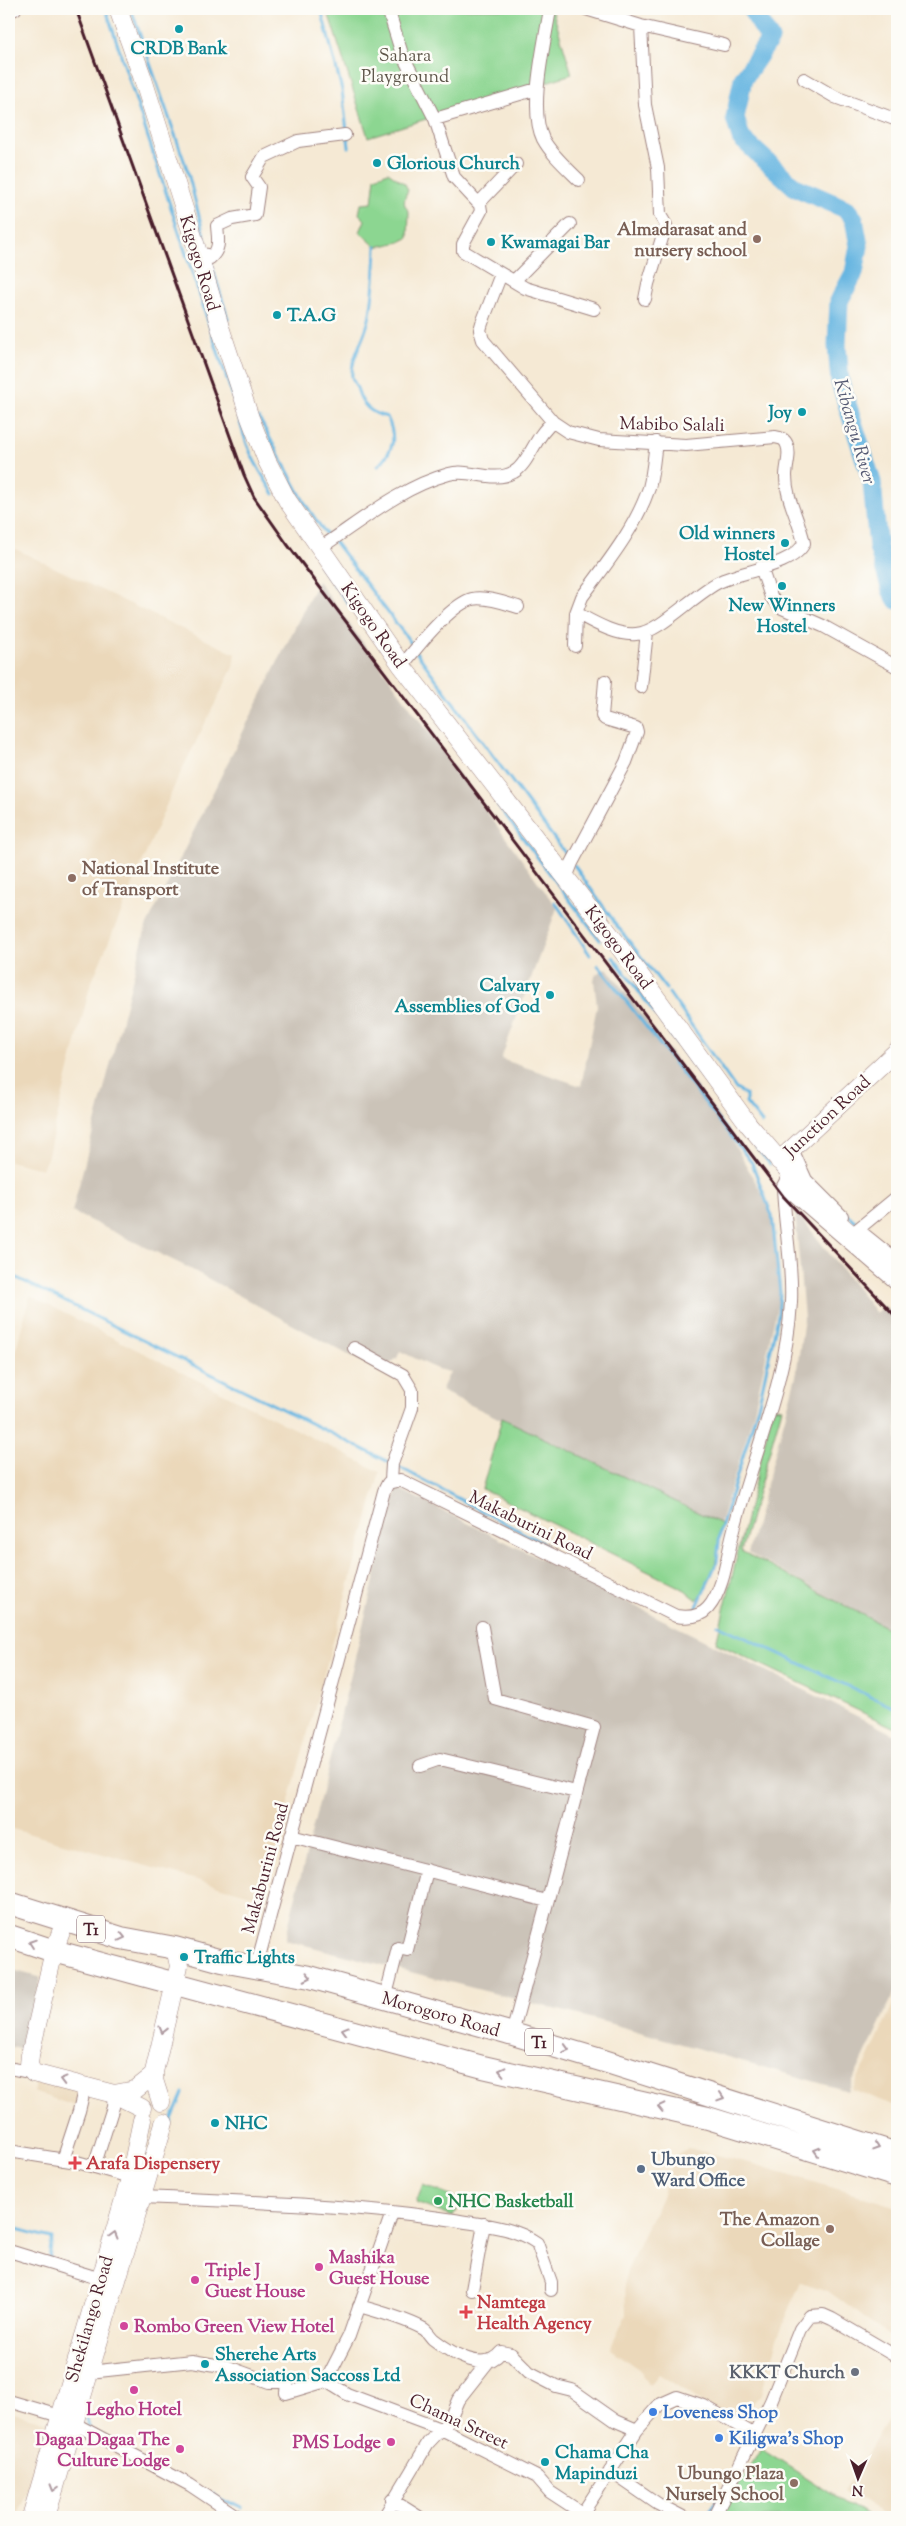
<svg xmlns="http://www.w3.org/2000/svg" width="906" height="2526" viewBox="0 0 906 2526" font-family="'Sorts Mill Goudy',serif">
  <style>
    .built { fill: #ebd8ba }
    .industrial { fill: #cbc3b8 }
    .green { fill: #8cd691; stroke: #6b7a5e }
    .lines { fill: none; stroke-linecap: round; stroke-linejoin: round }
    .stream { stroke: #67b6e1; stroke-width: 3 }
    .river { stroke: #67b6e1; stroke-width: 19 }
    .street-casing { stroke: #a08480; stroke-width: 14 }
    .secondary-casing { stroke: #a08480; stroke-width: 19 }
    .highway-casing { stroke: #a08480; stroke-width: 24 }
    .street { stroke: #fff; stroke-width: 12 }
    .secondary { stroke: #fff; stroke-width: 18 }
    .highway { stroke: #fff; stroke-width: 22 }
    .rail { stroke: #4a1f2b; stroke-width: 3 }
    .oneway { stroke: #ae9aa0 }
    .culture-dot { fill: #0f9aa8; stroke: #fdfcf7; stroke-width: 2 }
    .education-dot { fill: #8d6e63; stroke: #fdfcf7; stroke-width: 2 }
    .health-dot { fill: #e0444e; stroke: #fdfcf7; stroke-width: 2 }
    .service-dot { fill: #5c6f8a; stroke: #fdfcf7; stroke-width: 2 }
    .leisure-dot { fill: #2e9e5b; stroke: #fdfcf7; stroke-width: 2 }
    .hotel-dot { fill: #d1479c; stroke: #fdfcf7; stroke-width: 2 }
    .worship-dot { fill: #6b7280; stroke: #fdfcf7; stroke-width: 2 }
    .shop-dot { fill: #3f7fe0; stroke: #fdfcf7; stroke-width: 2 }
    .labels { text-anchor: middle; stroke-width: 5; stroke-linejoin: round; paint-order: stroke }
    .shield { fill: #fdfcf7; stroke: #806168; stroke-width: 1 }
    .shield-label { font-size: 16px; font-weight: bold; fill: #4a1f2b }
    .culture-label { font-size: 18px; font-weight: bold; fill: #0d838f; stroke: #fdfcf7; text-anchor: start }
    .park-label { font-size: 18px; fill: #5e564a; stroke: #fdfcf7 }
    .education-label { font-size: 18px; font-weight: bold; fill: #785e54; stroke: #fdfcf7; text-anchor: end }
    .street-label { font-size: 18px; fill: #4a1f2b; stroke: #fdfcf7 }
    .service-label { font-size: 18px; font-weight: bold; fill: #4e5e75; stroke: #fdfcf7; text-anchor: start }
    .health-label { font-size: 18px; font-weight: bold; fill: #be3a42; stroke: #fdfcf7; text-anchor: start }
    .leisure-label { font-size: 18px; font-weight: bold; fill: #27864d; stroke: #fdfcf7; text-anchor: start }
    .hotel-label { font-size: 18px; font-weight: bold; fill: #b23c85; stroke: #fdfcf7; text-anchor: start }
    .worship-label { font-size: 18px; font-weight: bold; fill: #5b616d; stroke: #fdfcf7; text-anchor: end }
    .shop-label { font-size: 18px; font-weight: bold; fill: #366cbe; stroke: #fdfcf7; text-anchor: start }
    .water-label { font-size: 19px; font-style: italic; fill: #565b74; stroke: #fdfcf7 }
  </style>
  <rect width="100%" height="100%" fill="#fdfcf7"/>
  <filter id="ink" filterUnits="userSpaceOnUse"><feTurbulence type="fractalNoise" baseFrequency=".02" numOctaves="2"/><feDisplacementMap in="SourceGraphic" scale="10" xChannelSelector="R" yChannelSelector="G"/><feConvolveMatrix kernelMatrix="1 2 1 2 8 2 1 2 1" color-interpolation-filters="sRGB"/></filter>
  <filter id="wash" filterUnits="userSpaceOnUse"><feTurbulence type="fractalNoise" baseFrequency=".0096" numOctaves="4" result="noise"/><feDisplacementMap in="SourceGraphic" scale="20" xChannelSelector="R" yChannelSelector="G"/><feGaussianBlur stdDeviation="1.12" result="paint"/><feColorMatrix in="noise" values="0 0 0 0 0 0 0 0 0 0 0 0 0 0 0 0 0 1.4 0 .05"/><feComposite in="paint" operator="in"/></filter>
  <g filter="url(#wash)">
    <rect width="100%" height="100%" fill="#f5e9d4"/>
    <path class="built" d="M9,546L235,654L233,667L176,782L90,986L47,1158L42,1169L9,1161Z
      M30,1296L380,1472L262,1898L9,1828V1376Z
      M897,1995V2107L852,2089L868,2060Z
      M38,2075L83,2087L78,2107L33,2092Z
      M688,2148L757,2165L897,2207V2342L828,2291L801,2282L777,2339L761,2395L740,2419L733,2422L659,2374L650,2385L640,2370L610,2349L626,2315L625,2276L641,2239L662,2197L673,2158Z
      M897,2406V2517H887L844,2491Z
      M9,2412L48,2422L36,2470L16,2517H9Z"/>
    <path class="industrial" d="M318,581L557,908L468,1148L501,1059L581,1086L597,1006L594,980L596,974L607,968L718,1115L770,1208L779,1298L753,1415L720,1523L441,1391L450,1372L437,1369L400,1351L397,1358L380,1372L185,1266L72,1212L146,927Z
      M795,1210L876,1313L885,1306L897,1319V1633L748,1553L796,1376L804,1318Z
      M397,1488L897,1736V1987L848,2091L594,2019L285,1940Z
      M9,1969L41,1978L23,2050L9,2046Z"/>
    <path class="green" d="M327,9H552L572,74L368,137Z
      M388,172L405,184L408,190C404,198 402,205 409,211L408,238L400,242L376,247L360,232L365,220L359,214L361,204L372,203L375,177Z
      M773,1407L782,1408L741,1551L897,1633V1729L716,1643Z
      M502,1418L722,1524C716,1551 718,1578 697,1600L685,1590L482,1489Z
      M423,2185L460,2200L453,2217L416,2203Z
      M761,2449L868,2517H719Z"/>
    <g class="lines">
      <path class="stream" d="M106,9L237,410C245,446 254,463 274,494
        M131,9L187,169L208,251
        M321,9L342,90L349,147
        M376,247C375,272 374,295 369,319C365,338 350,360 352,377C353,382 357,386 358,391C363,407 371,413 387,417C397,438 394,450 378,466
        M211,262L228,319
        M259,418L306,505L327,536
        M334,541L411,643
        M320,566L351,607
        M416,652L570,860
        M498,805L600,940
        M574,865L613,920
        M555,902L590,955
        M614,922L666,989
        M613,957L735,1121
        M598,965L752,1163L772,1216L780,1293L778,1316L759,1403L720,1532L717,1562L695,1611
        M669,993L736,1089L746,1095V1103L762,1123
        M751,1141L770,1164
        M846,1213L855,1221
        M9,1274L389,1462
        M395,1465L546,1545
        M718,1625L897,1709
        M171,2122L183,2093
        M9,2227L52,2238L49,2259
        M86,2414L89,2427
        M213,2494L241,2508
        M248,2513L253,2517
        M703,2517L718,2498"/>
      <path class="river" d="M751,9L770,39L743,79L735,118L741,138L795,187L846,209L854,219L859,246L854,273L839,301L837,345L840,382L872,482L878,547L891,590L897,600"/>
    </g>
  </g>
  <g filter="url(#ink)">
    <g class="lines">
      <defs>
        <path id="street" d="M388,9L402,54L435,119L454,177L480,205L481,211L463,244V251L525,288L594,309
          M550,9C545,42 528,109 543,139C551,154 567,168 579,180
          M586,9L641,26L724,45
          M9,11L15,9
          M641,26L645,105L658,168L660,215L666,225L648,284L645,299
          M804,79L835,97L897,120
          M435,119L537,89
          M479,203L516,164
          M200,259L207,255L210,258C221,249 218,239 217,226L232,219L255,215L259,187L252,177L264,157L298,141L345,135
          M501,274L482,323L480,330L483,340L553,422L568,432L599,440L686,445L775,437C781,438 785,439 787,445C791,454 786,466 786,476C786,500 799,519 804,543C794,566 741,571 719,582C694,594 661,632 636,634C616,636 593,622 576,613
          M514,281L570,224
          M320,548C361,521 401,487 449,474C470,468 493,484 514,472C529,464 535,435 553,422
          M761,567L771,597L780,607L823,626L897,667
          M575,646L576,613L582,597C607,563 635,529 649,488C653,473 654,457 656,442
          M402,666C416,648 450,605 472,599C485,596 505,603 518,607
          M641,687L647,632
          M566,878L572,863L626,762L637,732L636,728L605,719L602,716L605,681
          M792,1149L806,1180L842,1216
          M783,1186L897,1284
          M861,1232L897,1261
          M852,1234L897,1197
          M354,1348L403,1375L412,1390V1408L392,1464L391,1480
          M482,1627L495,1699L594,1727L512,2034
          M420,1766L440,1759L576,1792
          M291,1836L547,1901
          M256,1968L384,1491L388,1483L400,1480L676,1616C688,1618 700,1617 708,1608C723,1591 727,1558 732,1537C751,1459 787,1383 791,1302C793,1265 784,1224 783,1186L790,1173
          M385,1999L398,1948L407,1950L427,1870
          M9,2068L33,2073
          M9,2151L77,2162L130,2177
          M63,2160L79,2111L85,2086
          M94,2167L113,2107L114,2094
          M143,2197C247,2202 351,2204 454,2220C482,2225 512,2226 537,2243L551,2282V2290
          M9,2251L101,2279
          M472,2290L484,2224
          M359,2306C380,2312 403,2318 422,2328C427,2330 429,2335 433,2339C451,2353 484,2374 501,2352L511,2354L529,2372L556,2386L572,2390L616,2421L637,2430
          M89,2372L192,2361L228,2367L269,2382H287L286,2393L326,2381L347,2394L443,2430L537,2477L550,2492L582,2513
          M326,2381L349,2336L392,2213
          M9,2401L60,2416L190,2485L238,2517
          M610,2471L658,2504L683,2517
          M392,2500L419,2517
          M384,2517L428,2443L449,2421L458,2400L488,2362
          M580,2517L637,2430L659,2405L677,2397L704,2406L755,2435
          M714,2517L771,2401L800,2329L810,2316L823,2315L832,2319L897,2357"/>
        <path id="secondary" d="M118,9L142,76L200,259L220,327L250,418L267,461L287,500L402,666L615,941L749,1125L817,1204L897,1275
          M779,1161L897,1051
          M65,1921L54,1951L30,2055L29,2065L33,2073L114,2094L142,2108
          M114,2094L135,2090L154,2075
          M161,2102L154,2080V2072L179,1966L175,1948
          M31,2517L129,2182L142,2120
          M46,2517L164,2123"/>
        <path id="highway" d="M9,1903L121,1938L175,1948L222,1961L310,1977L506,2032L604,2061L897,2154
          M9,1936L54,1951L483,2067L708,2118L897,2176"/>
      </defs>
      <use href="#street" class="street-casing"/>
      <use href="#secondary" class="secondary-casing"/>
      <use href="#highway" class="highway-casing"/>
      <use href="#street" class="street"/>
      <use href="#secondary" class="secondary"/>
      <use href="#highway" class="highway"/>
      <path class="rail" d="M76,9L244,475L254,497L287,544L783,1196L897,1318"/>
    </g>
    <defs><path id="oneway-chevron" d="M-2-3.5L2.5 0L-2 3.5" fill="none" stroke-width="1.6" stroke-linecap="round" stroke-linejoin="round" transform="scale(1.25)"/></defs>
    <g class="oneway">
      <use href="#oneway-chevron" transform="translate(122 1937) rotate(13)"/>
      <use href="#oneway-chevron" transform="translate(32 1943) rotate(-161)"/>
      <use href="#oneway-chevron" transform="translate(308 1977) rotate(12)"/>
      <use href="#oneway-chevron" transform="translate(163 2030) rotate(104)"/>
      <use href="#oneway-chevron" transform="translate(345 2030) rotate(-165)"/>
      <use href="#oneway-chevron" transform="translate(566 2049) rotate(16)"/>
      <use href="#oneway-chevron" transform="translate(502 2071) rotate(-167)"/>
      <use href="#oneway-chevron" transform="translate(63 2080) rotate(-165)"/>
      <use href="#oneway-chevron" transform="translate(721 2097) rotate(18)"/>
      <use href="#oneway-chevron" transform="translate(661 2107) rotate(-167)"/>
      <use href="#oneway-chevron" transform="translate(876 2147) rotate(18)"/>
      <use href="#oneway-chevron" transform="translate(817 2151) rotate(-163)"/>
      <use href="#oneway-chevron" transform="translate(114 2235) rotate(-74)"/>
      <use href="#oneway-chevron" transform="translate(54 2488) rotate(106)"/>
    </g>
  </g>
  <g class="culture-dot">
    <circle cx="179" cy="29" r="5"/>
    <circle cx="377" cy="163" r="5"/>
    <circle cx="491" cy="242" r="5"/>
    <circle cx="277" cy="315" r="5"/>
    <circle cx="802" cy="412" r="5"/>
    <circle cx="785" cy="543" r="5"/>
    <circle cx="782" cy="586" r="5"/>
    <circle cx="550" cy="995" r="5"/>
    <circle cx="184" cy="1957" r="5"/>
    <circle cx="215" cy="2123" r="5"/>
    <circle cx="205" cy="2364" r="5"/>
    <circle cx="545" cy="2462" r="5"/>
  </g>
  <g class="education-dot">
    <circle cx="757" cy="239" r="5"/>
    <circle cx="72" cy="878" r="5"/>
    <circle cx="830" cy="2229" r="5"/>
    <circle cx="794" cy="2483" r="5"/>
  </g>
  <g class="health-dot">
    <path d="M72.5 2155.5h5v5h5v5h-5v5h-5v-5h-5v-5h5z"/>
    <path d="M463.5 2304.5h5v5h5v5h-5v5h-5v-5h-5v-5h5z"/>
  </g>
  <circle class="service-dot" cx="641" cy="2169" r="5"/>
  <circle class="leisure-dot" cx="438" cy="2201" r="5"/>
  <g class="hotel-dot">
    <circle cx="319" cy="2267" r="5"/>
    <circle cx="195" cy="2280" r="5"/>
    <circle cx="124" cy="2326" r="5"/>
    <circle cx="134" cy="2390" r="5"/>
    <circle cx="391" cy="2442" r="5"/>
    <circle cx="180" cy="2449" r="5"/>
  </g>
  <circle class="worship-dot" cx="855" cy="2372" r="5"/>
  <g class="shop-dot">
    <circle cx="653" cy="2412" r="5"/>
    <circle cx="719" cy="2438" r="5"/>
  </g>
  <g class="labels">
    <g class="shield">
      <rect x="77" y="1915.5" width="28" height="27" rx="4"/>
      <rect x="525" y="2028.5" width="28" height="27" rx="4"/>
    </g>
    <g class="shield-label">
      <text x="91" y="1935">T1</text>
      <text x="539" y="2048">T1</text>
    </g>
    <g class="culture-label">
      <text x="179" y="54" text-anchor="middle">CRDB Bank</text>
      <text x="387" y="169">Glorious Church</text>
      <text x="501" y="248">Kwamagai Bar</text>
      <text x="287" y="321">T.A.G</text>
      <text x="792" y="418" text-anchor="end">Joy</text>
      <text x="775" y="539" text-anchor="end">Old winners<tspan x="775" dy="21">Hostel</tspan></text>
      <text x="782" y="611" text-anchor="middle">New Winners<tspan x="782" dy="21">Hostel</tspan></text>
      <text x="540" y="991" text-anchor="end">Calvary<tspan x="540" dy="21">Assemblies of God</tspan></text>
      <text x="194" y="1963">Traffic Lights</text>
      <text x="225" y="2129">NHC</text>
      <text x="215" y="2360">Sherehe Arts<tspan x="215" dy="21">Association Saccoss Ltd</tspan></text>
      <text x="555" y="2458">Chama Cha<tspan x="555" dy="21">Mapinduzi</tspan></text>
    </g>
    <g class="park-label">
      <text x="405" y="61">Sahara<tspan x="405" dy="21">Playground</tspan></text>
    </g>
    <g class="education-label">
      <text x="747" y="235">Almadarasat and<tspan x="747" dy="21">nursery school</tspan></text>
      <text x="82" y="874" text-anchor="start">National Institute<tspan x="82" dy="21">of Transport</tspan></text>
      <text x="820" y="2225">The Amazon<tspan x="820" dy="21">Collage</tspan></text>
      <text x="784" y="2479">Ubungo Plaza<tspan x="784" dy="21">Nursely School</tspan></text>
    </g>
    <g class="street-label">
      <text transform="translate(200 263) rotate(73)" y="6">Kigogo Road</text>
      <text transform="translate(672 424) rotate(1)" y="6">Mabibo Salali</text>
      <text transform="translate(374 625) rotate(55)" y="6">Kigogo Road</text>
      <text transform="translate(619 947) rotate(53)" y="6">Kigogo Road</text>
      <text transform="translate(827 1116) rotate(-43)" y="6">Junction Road</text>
      <text transform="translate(531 1525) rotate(26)" y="6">Makaburini Road</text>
      <text transform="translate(265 1868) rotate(-75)" y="6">Makaburini Road</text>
      <text transform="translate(441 2014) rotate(16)" y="6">Morogoro Road</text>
      <text transform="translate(89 2319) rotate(-74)" y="6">Shekilango Road</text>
      <text transform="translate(459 2421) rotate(25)" y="6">Chama Street</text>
    </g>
    <g class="service-label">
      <text x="651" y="2165">Ubungo<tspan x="651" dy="21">Ward Office</tspan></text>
    </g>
    <g class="health-label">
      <text x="86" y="2169">Arafa Dispensery</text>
      <text x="477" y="2308">Namtega<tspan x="477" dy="21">Health Agency</tspan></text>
    </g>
    <g class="leisure-label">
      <text x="448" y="2207">NHC Basketball</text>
    </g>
    <g class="hotel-label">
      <text x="329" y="2263">Mashika<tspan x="329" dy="21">Guest House</tspan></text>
      <text x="205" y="2276">Triple J<tspan x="205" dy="21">Guest House</tspan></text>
      <text x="134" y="2332">Rombo Green View Hotel</text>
      <text x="134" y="2415" text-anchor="middle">Legho Hotel</text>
      <text x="170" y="2445" text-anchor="end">Dagaa Dagaa The<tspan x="170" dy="21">Culture Lodge</tspan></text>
      <text x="381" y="2448" text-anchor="end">PMS Lodge</text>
    </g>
    <g class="worship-label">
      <text x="845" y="2378">KKKT Church</text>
    </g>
    <g class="shop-label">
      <text x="663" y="2418">Loveness Shop</text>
      <text x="729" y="2444">Kiligwa's Shop</text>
    </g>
    <g class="water-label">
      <text transform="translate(856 431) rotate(74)" y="7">Kibangu River</text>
    </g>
  </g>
  <rect width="906" height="2526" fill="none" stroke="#fdfcf7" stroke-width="30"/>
  <g transform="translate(858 2478) rotate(182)" stroke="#fdfcf7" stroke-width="4" paint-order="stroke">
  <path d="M0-4L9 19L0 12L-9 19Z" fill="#4a1f2b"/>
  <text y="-8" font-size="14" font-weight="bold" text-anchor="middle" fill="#4a1f2b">N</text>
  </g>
</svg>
